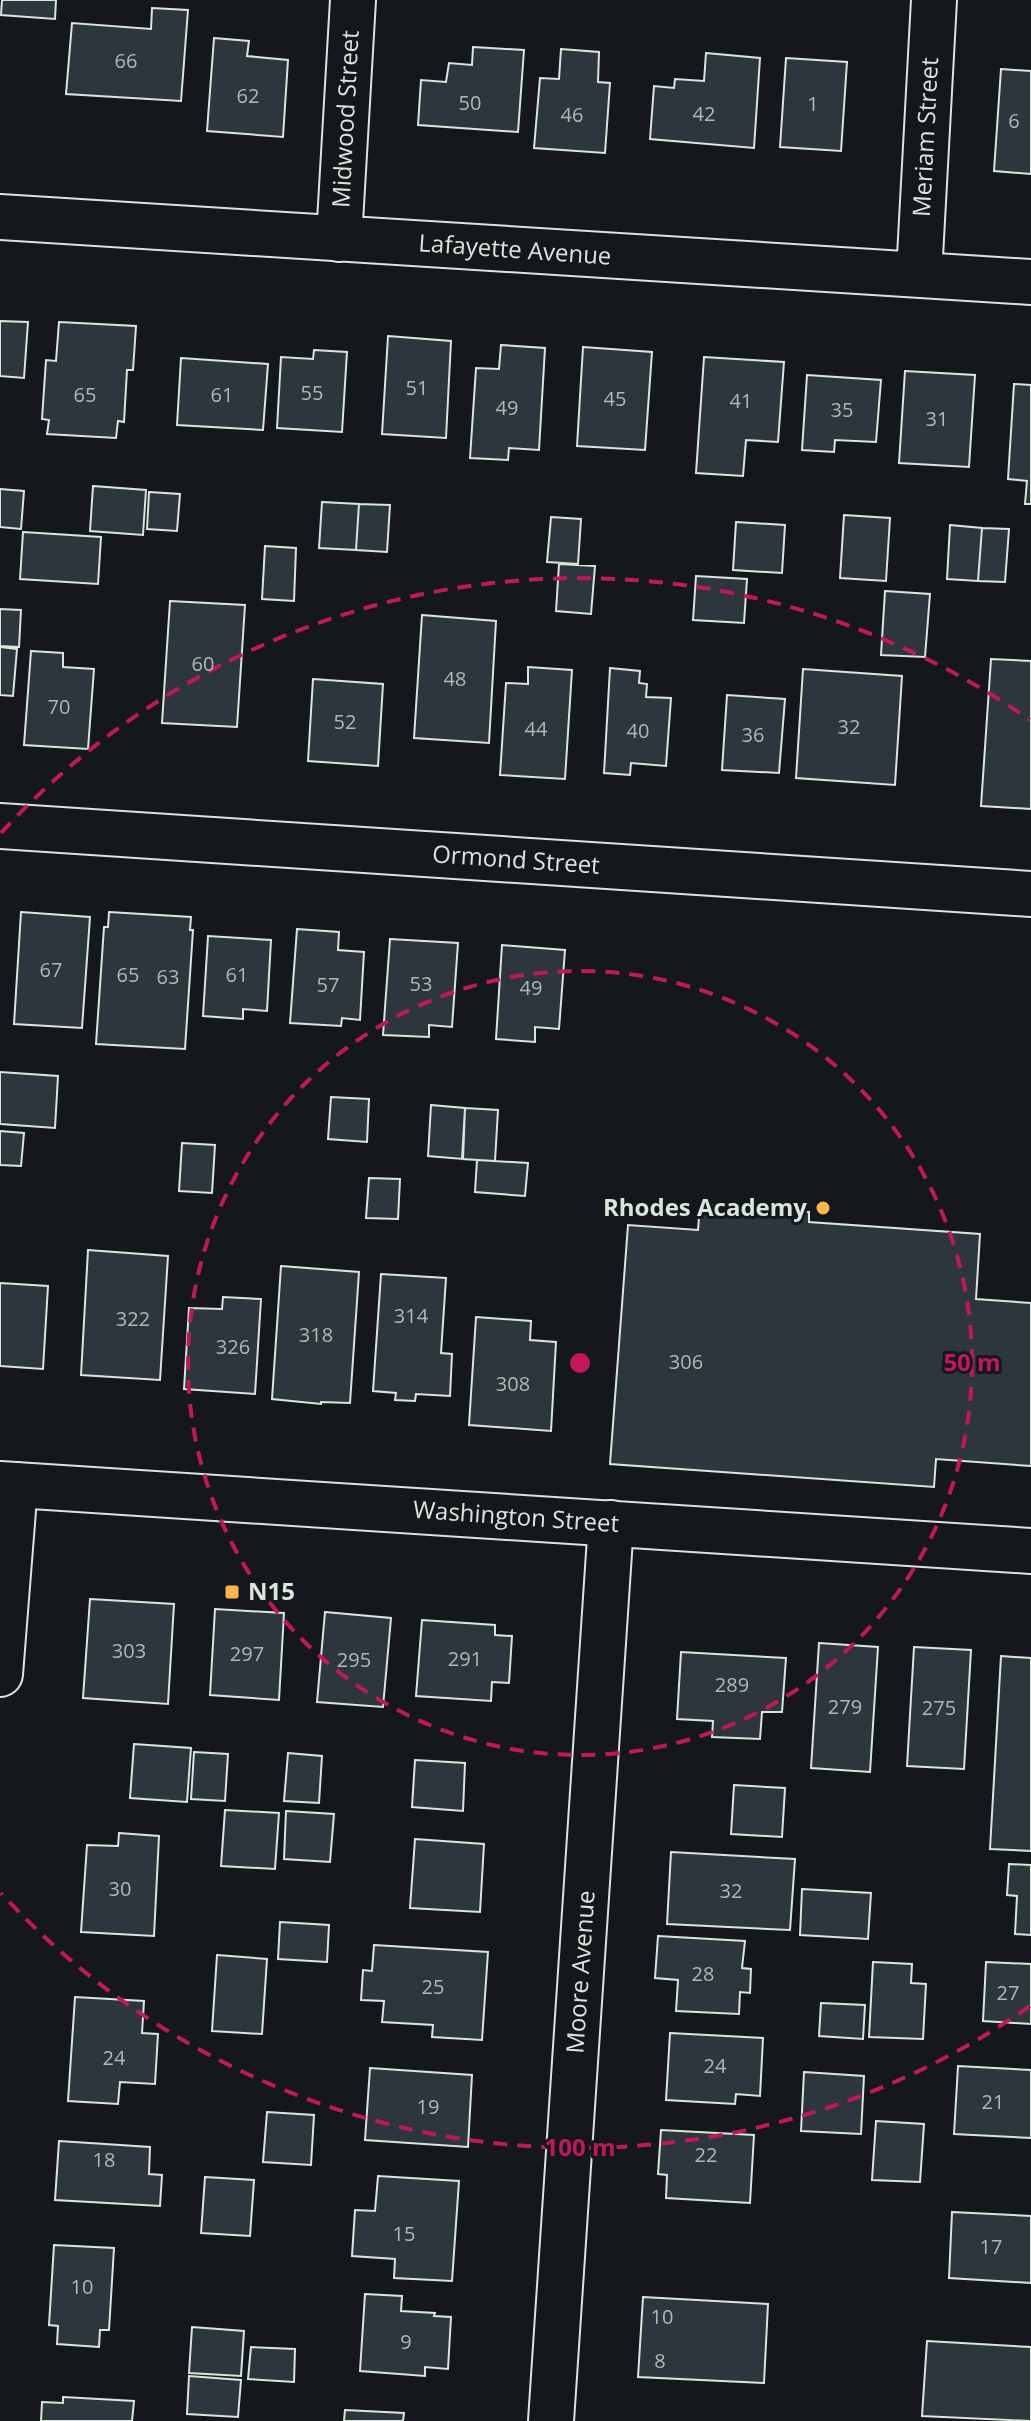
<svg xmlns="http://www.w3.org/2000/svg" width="1031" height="2421" viewBox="0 0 1031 2421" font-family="'Open Sans',sans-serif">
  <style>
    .building { fill: #2c363c; stroke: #d8e6dc; stroke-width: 2 }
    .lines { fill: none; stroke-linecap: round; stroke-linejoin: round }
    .minor-casing { stroke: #d8e6dc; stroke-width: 48 }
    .secondary-casing { stroke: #d8e6dc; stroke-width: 48 }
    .minor { stroke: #14181c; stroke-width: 44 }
    .secondary { stroke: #14181c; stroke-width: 44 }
    .ring { fill: none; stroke: #c2185b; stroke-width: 4; stroke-dasharray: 14 10 }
    .poi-dot { fill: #ffb74d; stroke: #14181c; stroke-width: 3 }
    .labels { text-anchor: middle; stroke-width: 6; stroke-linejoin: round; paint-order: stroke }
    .number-label { font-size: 20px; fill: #adbab4 }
    .street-label { font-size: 24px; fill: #d8e6dc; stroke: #14181c }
    .poi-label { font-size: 24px; font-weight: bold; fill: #d8e6dc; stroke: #14181c; text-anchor: end }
    .centre { fill: #c2185b; stroke: #14181c; stroke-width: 4 }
    .ring-label { font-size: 24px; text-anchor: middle; font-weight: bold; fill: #c2185b; stroke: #14181c; stroke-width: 6; stroke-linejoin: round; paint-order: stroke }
  </style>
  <rect width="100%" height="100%" fill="#14181c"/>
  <path class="building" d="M2,0H56L55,19L1,15Z
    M152,8L188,10L181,101L66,94L72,23L151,29Z
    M214,38L249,41L247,56L288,60L283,137L207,131Z
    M473,47L524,50L518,132L418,125L421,80L446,82L449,63L472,65Z
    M561,49L599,52L598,82L610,83L605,153L534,148L540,78L559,79Z
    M706,53L760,58L754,148L650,139L654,86L674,88L675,79L704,81Z
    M786,58L847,62L841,151L780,147Z
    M1001,69L1031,71V174L994,171Z
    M0,321L28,322L24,378L0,376Z
    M59,322L136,326L133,370H127L124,422L118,421L116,438L47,434L49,420L42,419L46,360L56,361Z
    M388,336L451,341L446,438L382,434Z
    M501,345L545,348L539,450L509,448L508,460L470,458L476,368L499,369Z
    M583,347L652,352L645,450L577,446Z
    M314,350L347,352L342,432L277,428L281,357L313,359Z
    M704,357L784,362L778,442L746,440L743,476L696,473Z
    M181,358L268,364L263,430L177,425Z
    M905,371L975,375L969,467L899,463Z
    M807,375L881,380L876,442L835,440L834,452L802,450Z
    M1014,384L1031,385V504H1025L1027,481L1008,479Z
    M93,486L146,490L143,535L90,531Z
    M0,489L24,491L21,529L0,527Z
    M149,492L180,494L177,531L147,529Z
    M322,502L359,504L356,550L319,548Z
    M359,504L390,505L387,552L356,550Z
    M844,515L890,518L886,581L840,578Z
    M551,517L581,519L578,564L547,562Z
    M736,522L785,525L782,573L733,570Z
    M950,525L982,528L978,581L947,579Z
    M982,528L1009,529L1005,582L978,581Z
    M23,532L101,537L98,584L20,579Z
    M265,546L296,548L294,601L262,599Z
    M559,564L595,566L591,614L556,611Z
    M696,576L747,579L744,623L693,620Z
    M885,591L930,594L925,657L881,655Z
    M170,601L245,605L237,727L162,723Z
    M0,609L21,610L19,647L0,646Z
    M422,615L496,621L489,743L414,738Z
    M0,647L17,649L13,696L0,695Z
    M31,651L63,653V667L94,669L88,749L24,745Z
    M991,659L1031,661V809L981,806Z
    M528,667L572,670L565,779L500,775L506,683L528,684Z
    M610,668L640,671L639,683L647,684L646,697L671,698L666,766L631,763L630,775L604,773Z
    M803,669L902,676L895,785L796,778Z
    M313,679L383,684L378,766L308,761Z
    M727,695L785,699L779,773L722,770Z
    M21,912L90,917L82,1028L14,1024Z
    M109,912L191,917L190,930H193L185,1049L96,1044L104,927H108Z
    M297,929L339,932L338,950L364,952L360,1020L342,1018L341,1026L290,1023Z
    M208,936L271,940L267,1011L243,1009V1019L203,1016Z
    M390,939L458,943L452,1027L429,1025V1037L383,1035Z
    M502,945L565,950L559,1029L535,1027V1042L496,1039Z
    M0,1072L58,1076L55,1128L0,1124Z
    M331,1097L369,1099L367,1142L328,1139Z
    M431,1105L465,1108L463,1159L428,1156Z
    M465,1108L498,1110L495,1161L462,1159Z
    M0,1131L24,1133L21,1166L0,1165Z
    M182,1143L215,1145L212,1193L179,1191Z
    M477,1160L528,1163L525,1196L475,1192Z
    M369,1178L400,1179L398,1219L366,1218Z
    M700,1204L809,1212V1222L980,1234L976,1299L1031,1303V1466L936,1459L934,1487L610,1464L628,1225L698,1230Z
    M88,1250L168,1256L160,1380L81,1375Z
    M281,1266L359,1272L350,1403L321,1402V1404L272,1399Z
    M381,1274L446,1278L441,1353L452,1354L450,1396L416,1394L415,1401L395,1400L396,1393L373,1391Z
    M0,1283L48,1286L43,1369L0,1366Z
    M223,1297L261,1299L255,1394L184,1389L189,1308L222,1309Z
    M476,1317L531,1321L530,1340L556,1342L551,1431L469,1425Z
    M90,1599L174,1604L168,1704L83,1698Z
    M215,1609L284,1613L279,1700L210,1695Z
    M325,1612L391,1618L383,1707L317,1702Z
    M422,1620L495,1625V1635L512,1636L509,1683L492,1682L491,1701L416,1696Z
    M819,1643L878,1647L870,1772L811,1768Z
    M914,1647L971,1650L964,1769L907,1766Z
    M681,1652L786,1658L782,1712H762L760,1739L712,1737L713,1721L677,1719Z
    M1001,1656L1031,1658V1851L990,1849Z
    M134,1744L191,1748L187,1802L130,1798Z
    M194,1752L228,1754L225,1801L191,1799Z
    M288,1753L322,1756L319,1803L284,1801Z
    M415,1760L465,1763L463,1811L412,1807Z
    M734,1785L785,1788L782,1837L731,1834Z
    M225,1810L279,1813L275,1869L221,1866Z
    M286,1811L334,1814L330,1862L284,1859Z
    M119,1833L159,1836L154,1936L81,1932L87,1845L118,1846Z
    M415,1839L484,1844L480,1912L410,1908Z
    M671,1852L795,1859L790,1930L667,1924Z
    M1009,1864L1031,1865V1935L1015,1934L1017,1896L1007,1895Z
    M802,1889L871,1893L868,1939L800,1935Z
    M280,1922L329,1925L327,1962L278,1959Z
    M658,1936L745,1941L742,1968L751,1969L750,1993L740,1992L739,2014L676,2011L678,1980L655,1978Z
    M374,1945L488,1952L482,2040L432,2037L433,2025L382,2022L384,2001L361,2000L363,1970L372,1971Z
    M217,1955L267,1959L262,2034L212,2031Z
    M873,1962L912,1964L911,1983L926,1984L923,2039L869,2037Z
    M986,1962L1031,1964V2024L983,2021Z
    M75,1997L144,2001L142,2033L158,2034L155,2084L120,2082L118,2104L68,2101Z
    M821,2003L865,2005L863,2039L819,2036Z
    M670,2033L763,2038L760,2096L736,2094L735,2104L666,2100Z
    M958,2066L1031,2070V2138L954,2134Z
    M370,2068L472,2075L468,2147L365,2140Z
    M804,2072L864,2076L861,2134L801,2131Z
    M267,2112L314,2115L311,2165L263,2162Z
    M876,2121L924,2124L920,2182L872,2180Z
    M661,2130L754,2135L750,2203L666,2198L667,2175L658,2174Z
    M59,2141L150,2147L149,2174L162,2175L160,2206L55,2200Z
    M378,2176L459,2181L452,2281L394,2278L395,2259L352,2256L355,2210L375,2211Z
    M205,2177L254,2180L250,2236L201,2233Z
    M952,2212L1031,2216V2283L949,2278Z
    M54,2245L114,2248L109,2330H100L99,2347L57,2344L58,2326L49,2325Z
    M365,2294L402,2296L401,2311L435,2313L434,2316L451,2317L448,2369L425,2367V2376L360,2371Z
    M643,2297L768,2304L764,2383L638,2377Z
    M192,2327L244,2331L241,2376L189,2373Z
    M927,2341L1031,2347V2421L922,2416Z
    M251,2347L295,2349L294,2382L248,2379Z
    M189,2376L241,2380L238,2417L187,2414Z
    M63,2397L134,2401L132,2421H41L42,2402L63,2403Z
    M345,2410L404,2413L403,2421H344Z"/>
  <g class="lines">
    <defs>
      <path id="minor" d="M0,217L1031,282
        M339,239L353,0
        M919,275L934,0
        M0,826L1031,894
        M0,1674L15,1485
        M551,2421L611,1523"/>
      <path id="secondary" d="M0,1484L1031,1551"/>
    </defs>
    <use href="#minor" class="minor-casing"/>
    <use href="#secondary" class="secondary-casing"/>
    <use href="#minor" class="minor"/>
    <use href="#secondary" class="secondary"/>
  </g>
  <g class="ring">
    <circle cx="580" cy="1363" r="392"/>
    <path d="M1030 2006A785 785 0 0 1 1 1893M1 833A785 785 0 0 1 1030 720"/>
  </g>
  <g class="poi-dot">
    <circle cx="823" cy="1208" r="8"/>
    <rect x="224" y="1584" width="16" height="16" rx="4"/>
  </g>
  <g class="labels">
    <g class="number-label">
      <text x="126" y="68">66</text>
      <text x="248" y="103">62</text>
      <text x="470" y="110">50</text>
      <text x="813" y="111">1</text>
      <text x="704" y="121">42</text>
      <text x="572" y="122">46</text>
      <text x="1014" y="128">6</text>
      <text x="417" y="395">51</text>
      <text x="312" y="400">55</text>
      <text x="85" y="402">65</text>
      <text x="222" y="402">61</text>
      <text x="615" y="406">45</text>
      <text x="741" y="408">41</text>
      <text x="507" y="415">49</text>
      <text x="842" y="417">35</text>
      <text x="937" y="426">31</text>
      <text x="203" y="671">60</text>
      <text x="455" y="686">48</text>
      <text x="59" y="714">70</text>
      <text x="345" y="729">52</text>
      <text x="849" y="734">32</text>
      <text x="536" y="736">44</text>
      <text x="638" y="738">40</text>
      <text x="753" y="742">36</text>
      <text x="51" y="977">67</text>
      <text x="128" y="982">65</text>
      <text x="237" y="982">61</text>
      <text x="168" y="984">63</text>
      <text x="421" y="991">53</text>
      <text x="328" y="992">57</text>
      <text x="531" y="995">49</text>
      <text x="411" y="1323">314</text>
      <text x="133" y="1326">322</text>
      <text x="316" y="1342">318</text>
      <text x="233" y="1354">326</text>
      <text x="686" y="1369">306</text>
      <text x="513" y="1391">308</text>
      <text x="129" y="1658">303</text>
      <text x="247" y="1661">297</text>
      <text x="465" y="1666">291</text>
      <text x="354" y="1667">295</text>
      <text x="732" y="1692">289</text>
      <text x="845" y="1714">279</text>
      <text x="939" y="1715">275</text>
      <text x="120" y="1896">30</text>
      <text x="731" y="1898">32</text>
      <text x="703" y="1981">28</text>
      <text x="433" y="1994">25</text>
      <text x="1008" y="2000">27</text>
      <text x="114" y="2065">24</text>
      <text x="715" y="2073">24</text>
      <text x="993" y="2109">21</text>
      <text x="428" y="2114">19</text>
      <text x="706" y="2162">22</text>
      <text x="104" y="2167">18</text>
      <text x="404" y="2241">15</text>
      <text x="991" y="2254">17</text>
      <text x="82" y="2294">10</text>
      <text x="662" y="2324">10</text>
      <text x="406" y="2349">9</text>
      <text x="660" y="2368">8</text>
    </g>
    <g class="street-label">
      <text transform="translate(346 119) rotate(-87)" y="8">Midwood Street</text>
      <text transform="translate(926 137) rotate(-87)" y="8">Meriam Street</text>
      <text transform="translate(515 250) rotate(4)" y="8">Lafayette Avenue</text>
      <text transform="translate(516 860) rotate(4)" y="8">Ormond Street</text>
      <text transform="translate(516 1517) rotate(4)" y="8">Washington Street</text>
      <text transform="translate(581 1972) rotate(-86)" y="8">Moore Avenue</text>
    </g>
    <g class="poi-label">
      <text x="807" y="1216">Rhodes Academy</text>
      <text x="248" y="1600" text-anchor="start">N15</text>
    </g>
  </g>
  <circle cx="580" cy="1363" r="12" class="centre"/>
  <g class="ring-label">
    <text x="972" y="1371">50 m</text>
    <text x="580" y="2156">100 m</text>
  </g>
</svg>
